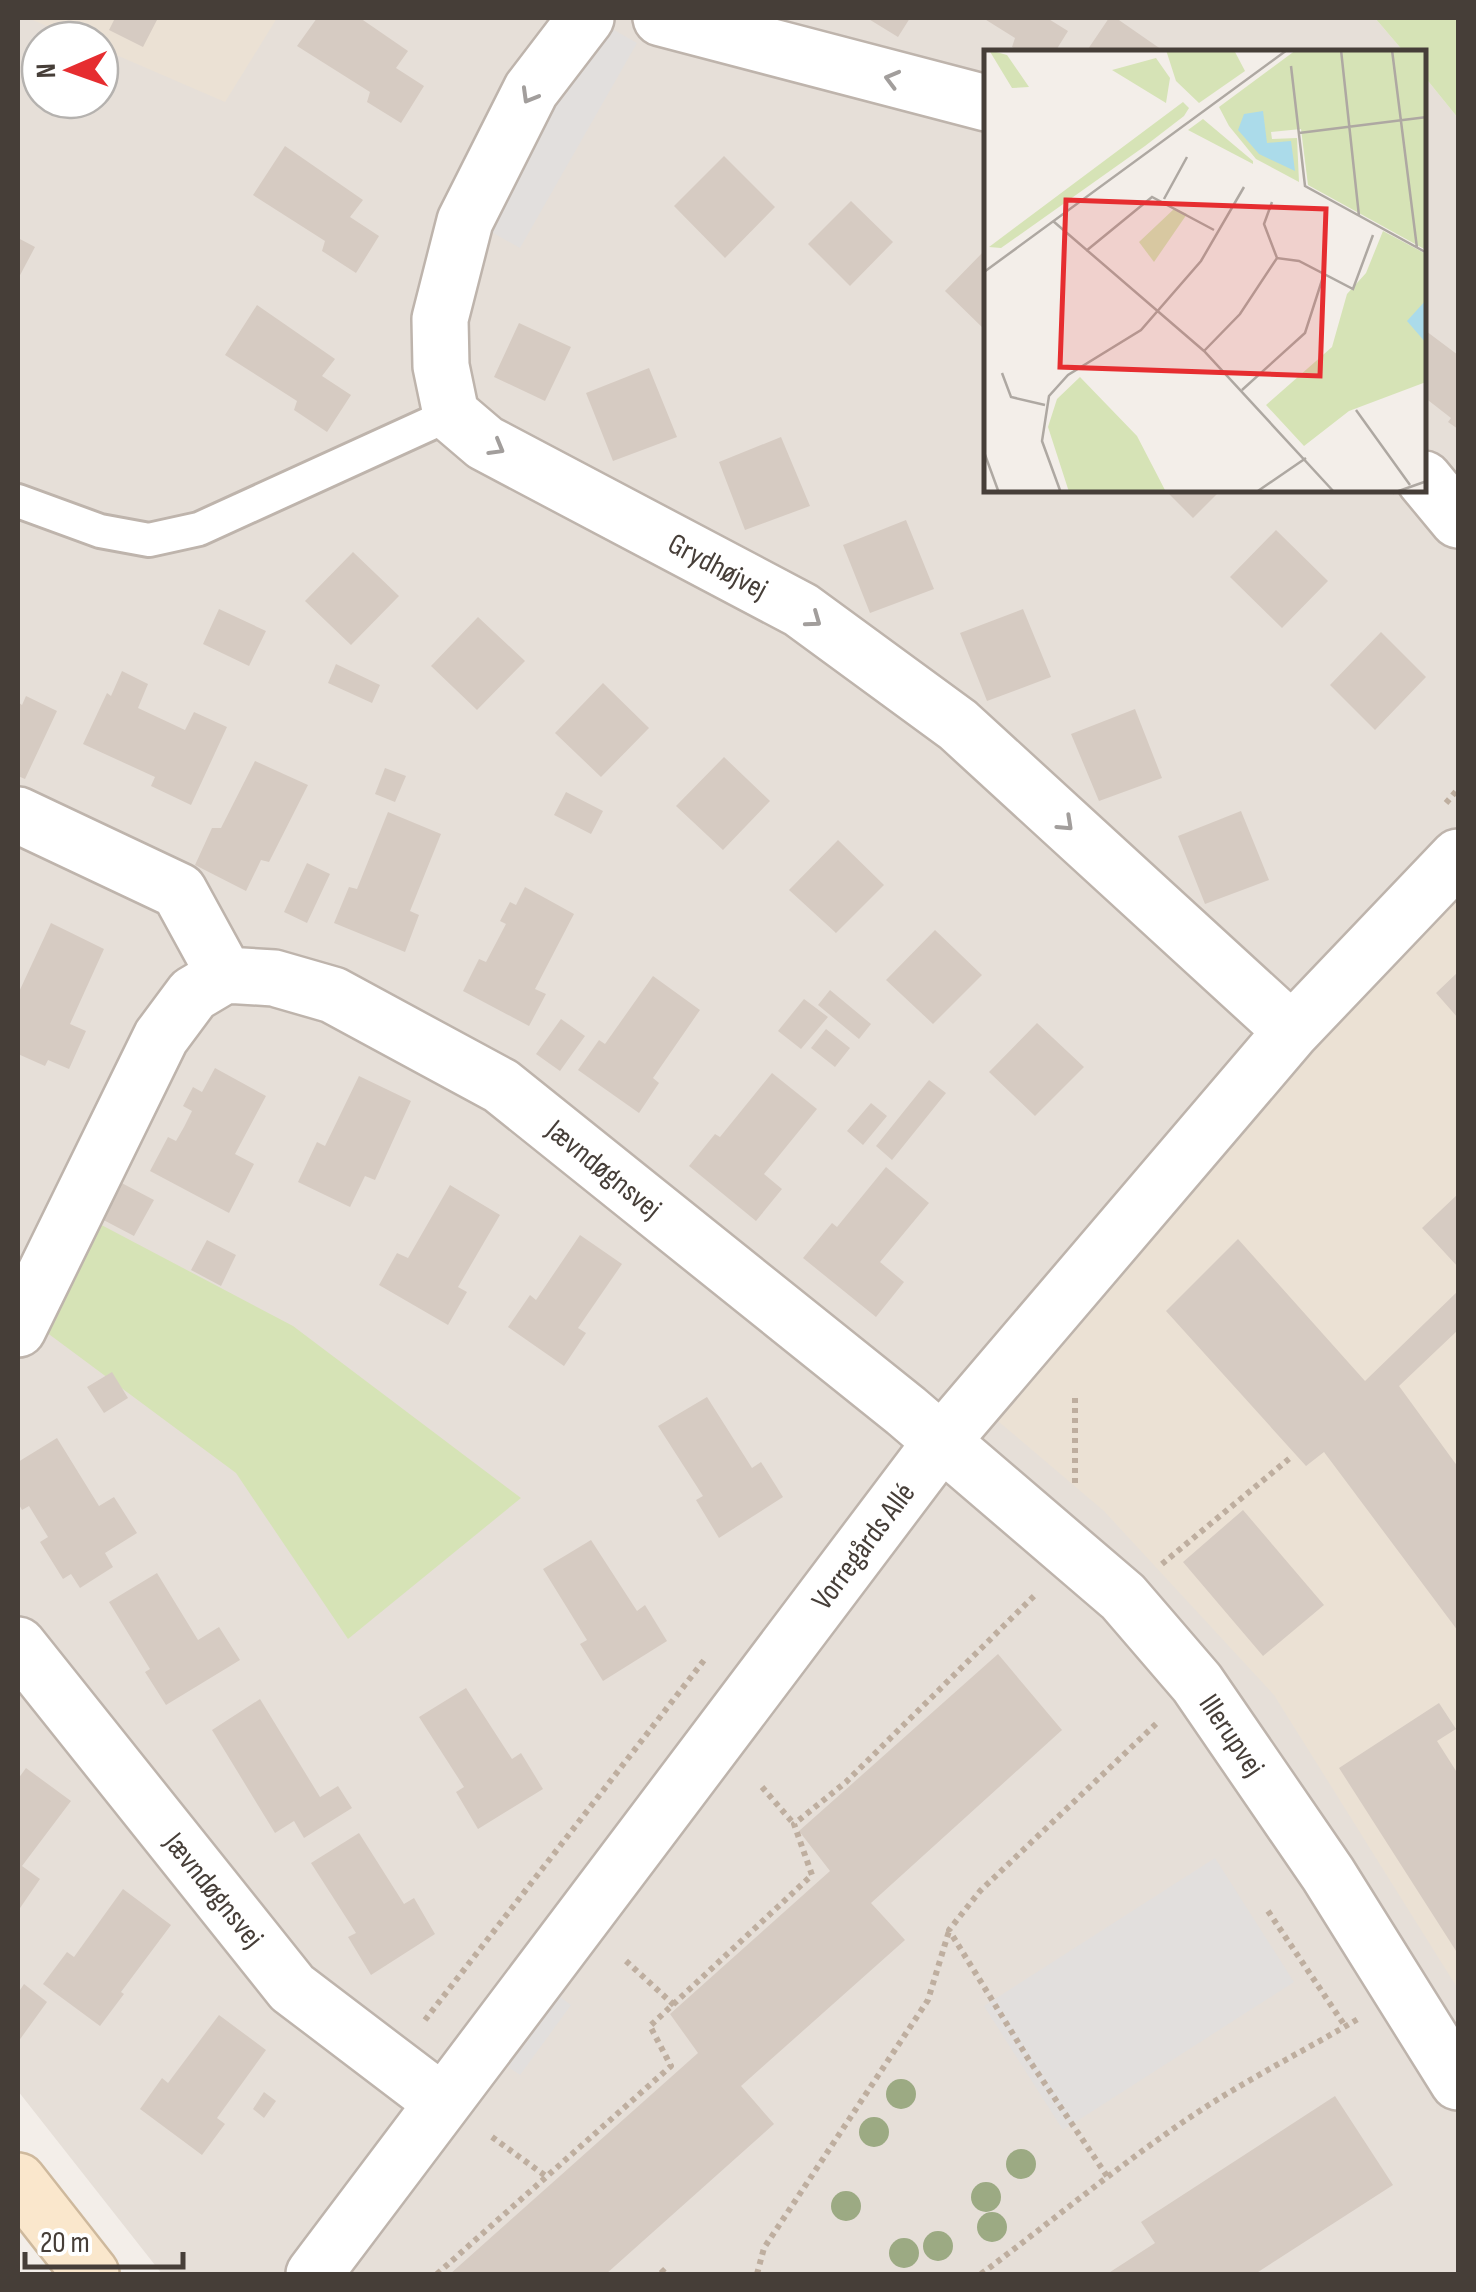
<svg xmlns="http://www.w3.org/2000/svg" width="1476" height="2292" viewBox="0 0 1476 2292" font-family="'Sofia Sans Condensed',sans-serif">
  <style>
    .residential { fill: #e6dfd8; fill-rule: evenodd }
    .education { fill: #ebe1d4 }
    .green { fill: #d6e3b6 }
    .parking { fill: #e2dfdd }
    .building { fill: #d6cbc2 }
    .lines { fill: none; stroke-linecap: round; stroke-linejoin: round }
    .lane-casing { stroke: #beb4ac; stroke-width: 38 }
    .street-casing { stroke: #beb4ac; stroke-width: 60 }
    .secondary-casing { stroke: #ceb99d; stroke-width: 60 }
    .path { stroke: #beae9f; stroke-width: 6; stroke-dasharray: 5 5; stroke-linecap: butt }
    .lane { stroke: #fff; stroke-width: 32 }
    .street { stroke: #fff; stroke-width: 55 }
    .secondary { stroke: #fae7cc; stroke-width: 55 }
    .tree { fill: #9caa83 }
    .oneway { stroke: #a29e9c }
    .labels { text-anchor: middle; stroke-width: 10; stroke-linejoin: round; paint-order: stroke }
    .street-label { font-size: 30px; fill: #463e38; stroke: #fff }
    .inset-road { fill: none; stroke: #aea8a2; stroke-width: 2.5 }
    .view { fill: #e62d30; fill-opacity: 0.15; stroke: #e62d30; stroke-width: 5 }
    .inset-edge { fill: none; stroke: #463e38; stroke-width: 5 }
  </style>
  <rect width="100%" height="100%" fill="#f3eee9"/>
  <path class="residential" d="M18,18H1375L1404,52H986V490H1424V76L1458,118V2274H162L18,2091ZM40,40H100V100H40Z"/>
  <path class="education" d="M28,18H277L225,102L100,48V40H80Z
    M1458,897V1989L1274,1695L1104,1511L998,1421L1315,1050Z"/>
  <path class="green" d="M1375,18H1458V118L1424,76V52H1404Z
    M92,1220L293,1326L521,1498L348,1639L236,1473L42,1329Z"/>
  <path class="parking" d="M593,18L637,43L520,248L477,224Z
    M1215,1858L1294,1982L1063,2130L984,2006Z
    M560,1997L571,2005L520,2075L508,2067Z"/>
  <path class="building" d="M115,18H158L143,47L109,30Z
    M317,18H360L408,51L396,68L424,86L401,123L367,102L370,92L297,46Z
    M867,18H910L898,37Z
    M983,18H1047L1068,31L1055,52H1021L1012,47L1015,38Z
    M1109,18H1116L1165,52H1086Z
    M285,146L363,200L350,217L379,236L356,273L322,251L325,241L253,195Z
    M724,156L775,207L725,258L674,206Z
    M851,201L893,242L850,286L808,244Z
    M18,238L35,247L18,279Z
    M986,249V331L945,291Z
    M257,305L335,359L322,376L351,395L327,432L294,410L297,401L225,355Z
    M519,323L571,347L545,401L494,377Z
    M1426,331L1458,355V429L1448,422L1451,418L1424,397V335Z
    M649,368L677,437L613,461L586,393Z
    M781,437L810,506L745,530L719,462Z
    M1165,490H1221L1193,518Z
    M906,520L934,589L870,613L843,545Z
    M1276,530L1328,581L1282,628L1230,577Z
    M353,552L399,596L351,645L305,601Z
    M219,609L266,631L249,666L203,644Z
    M1023,609L1051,677L987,701L960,633Z
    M478,617L525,661L477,710L431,666Z
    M1381,632L1426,677L1375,730L1330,685Z
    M336,664L380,685L372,703L328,683Z
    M122,671L148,684L138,708L185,730L194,712L227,727L191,805L151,786L155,777L83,744L107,693L111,696Z
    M603,683L649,728L601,777L555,733Z
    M26,696L57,711L25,779L18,776V702L22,705Z
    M1135,709L1162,778L1099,801L1071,734Z
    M724,757L770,801L723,850L676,806Z
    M255,761L308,785L269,862L261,860L246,891L195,865L212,828H221Z
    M385,768L406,776L395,802L375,794Z
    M566,792L603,811L591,834L554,815Z
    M1241,811L1269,880L1205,904L1178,836Z
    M388,812L441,834L410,911L419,915L405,952L334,923L349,887L357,889Z
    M838,840L884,885L836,933L789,890Z
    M307,863L330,874L307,923L284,912Z
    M525,887L574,914L535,989L546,994L529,1026L463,991L479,959L486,962L506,924L500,921L510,902L516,905Z
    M51,923L104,949L70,1024L86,1031L69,1069L48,1060L45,1066L18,1054V994Z
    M935,930L982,975L933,1024L886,980Z
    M1458,972V1018L1436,993Z
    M653,976L700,1010L653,1078L659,1083L639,1113L578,1070L599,1040L605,1044Z
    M830,990L871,1024L859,1039L818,1005Z
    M804,999L828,1017L801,1049L778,1031Z
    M561,1019L585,1036L560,1071L536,1054Z
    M1037,1023L1084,1067L1035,1116L989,1072Z
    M826,1029L850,1048L835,1067L811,1048Z
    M215,1068L266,1096L235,1154L254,1164L229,1213L150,1171L168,1137L176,1141L184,1127L192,1111L183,1106L193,1087L202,1092Z
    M772,1073L817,1109L764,1174L782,1189L756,1221L689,1166L715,1134L720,1137Z
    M359,1076L411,1101L375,1180L365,1176L350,1207L298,1182L317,1142L325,1146Z
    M929,1080L946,1093L892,1160L876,1146Z
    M871,1103L887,1116L863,1145L847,1131Z
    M886,1167L929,1203L880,1262L904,1282L876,1317L803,1258L832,1223L837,1227Z
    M114,1179L154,1200L134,1236L94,1215Z
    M450,1185L500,1215L458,1287L467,1292L448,1325L379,1285L397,1253L408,1258Z
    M1458,1194V1267L1422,1228Z
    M580,1235L622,1264L578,1328L586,1333L564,1366L508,1327L530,1295L536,1300Z
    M1238,1239L1365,1381L1458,1291V1330L1399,1386L1458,1467V1631L1324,1452L1306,1466L1166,1311Z
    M207,1240L236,1255L221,1286L191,1270Z
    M112,1372L128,1398L104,1413L87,1387Z
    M707,1397L752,1468L761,1462L783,1497L719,1538L696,1500L703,1496L658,1426Z
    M57,1438L99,1506L114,1497L137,1533L105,1553L113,1567L80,1588L71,1574L63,1579L40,1542L48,1537L29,1506L22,1510L18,1503V1462Z
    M1243,1510L1324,1605L1263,1656L1183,1562Z
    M591,1540L637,1611L645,1605L667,1641L603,1681L580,1644L587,1640L543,1569Z
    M157,1573L198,1640L219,1627L240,1660L166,1705L145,1672L150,1669L109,1602Z
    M998,1654L1062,1730L871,1903L905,1940L741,2086L774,2124L606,2274H450L698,2053L670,2014L830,1871L799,1831Z
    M466,1688L512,1759L521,1753L543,1789L478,1829L456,1792L464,1787L419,1717Z
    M260,1699L320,1797L338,1786L352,1808L304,1838L294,1821L275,1833L212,1730Z
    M1439,1703L1456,1729L1437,1741L1458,1774V1954L1339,1768Z
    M26,1768L71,1801L22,1866L40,1879L18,1911V1779Z
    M359,1833L404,1904L414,1898L435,1934L371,1975L348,1937L356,1933L311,1863Z
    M123,1889L171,1925L121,1992L124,1994L100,2026L43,1984L67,1952L74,1957Z
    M24,1984L47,2002L18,2042V1993Z
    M219,2015L266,2050L217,2118L225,2124L202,2155L140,2109L162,2078L168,2083Z
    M264,2092L276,2101L264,2118L253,2109Z
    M1335,2096L1393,2185L1255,2274H1107L1155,2243L1141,2222Z"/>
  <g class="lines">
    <defs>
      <path id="lane" d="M18,501L100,531L149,540L199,529L451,414"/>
      <path id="street" d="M586,18L531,90L465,221L440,319L441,366L451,414L485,443L801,610L958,725L1292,1031
        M661,18L986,103
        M1424,479L1458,520
        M18,815L179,891L225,975
        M18,1329L161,1037L193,994L225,975L274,978L333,995L501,1086L906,1411L1123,1597L1197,1683L1328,1874L1458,2082
        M18,1645L292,1988L442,2102
        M314,2274L942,1441L1292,1031L1458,857"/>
      <path id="secondary" d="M18,2181L91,2274"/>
    </defs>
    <use href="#lane" class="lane-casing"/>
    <use href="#street" class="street-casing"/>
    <use href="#secondary" class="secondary-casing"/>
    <path class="path" d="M1446,803L1458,789
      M1075,1398V1487
      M1162,1564L1290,1458
      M762,1787L794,1824
      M1268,1911L1345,2026
      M626,1961L674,2005
      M425,2020L705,1659
      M492,2137L547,2177
      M1107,2176L1029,2060L949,1930L980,1891L1159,1721
      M661,2269L666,2274
      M437,2274L671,2066L650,2026L812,1875L794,1824L846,1782L1037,1593
      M757,2274L764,2248L928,2000L949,1931
      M981,2274C1055,2219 1126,2159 1204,2108C1254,2076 1307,2049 1358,2019"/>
    <use href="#lane" class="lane"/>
    <use href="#street" class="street"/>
    <use href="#secondary" class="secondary"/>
  </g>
  <g class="tree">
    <circle cx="901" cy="2094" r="15"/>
    <circle cx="874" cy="2132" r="15"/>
    <circle cx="1021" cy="2164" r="15"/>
    <circle cx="986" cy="2197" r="15"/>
    <circle cx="846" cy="2206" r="15"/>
    <circle cx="992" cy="2227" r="15"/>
    <circle cx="938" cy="2246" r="15"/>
    <circle cx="904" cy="2253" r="15"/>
  </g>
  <defs><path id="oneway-chevron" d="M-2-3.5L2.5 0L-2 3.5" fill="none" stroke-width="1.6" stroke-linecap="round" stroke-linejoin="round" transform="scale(2.5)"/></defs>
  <g class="oneway">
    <use href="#oneway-chevron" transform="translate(892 79) rotate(-165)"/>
    <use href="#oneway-chevron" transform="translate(529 96) rotate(120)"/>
    <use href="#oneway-chevron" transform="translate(497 448) rotate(30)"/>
    <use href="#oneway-chevron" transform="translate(814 620) rotate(36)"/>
    <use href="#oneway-chevron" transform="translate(1066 824) rotate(43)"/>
  </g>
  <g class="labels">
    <g class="street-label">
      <text transform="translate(718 566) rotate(28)" y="10">Grydhøjvej</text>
      <text transform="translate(604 1169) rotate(39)" y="10">Jævndøgnsvej</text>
      <text transform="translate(863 1546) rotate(-53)" y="10">Vorregårds Allé</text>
      <text transform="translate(1232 1735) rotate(56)" y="10">Illerupvej</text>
      <text transform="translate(214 1890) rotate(51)" y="10">Jævndøgnsvej</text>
    </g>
  </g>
  <g transform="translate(984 50)">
    <rect width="442" height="442" fill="#f3eee9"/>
    <path d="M5,0L23,5L45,37L28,38ZM182,0H250L261,21L215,53L192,31ZM312,0H442V200L324,135L317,79L287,82L288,89L313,88L315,132L272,109L245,76L235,57ZM172,8L186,28L182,53L128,20ZM199,52L205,58L200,66L161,96L17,198L5,197ZM219,69L269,111V114L204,80ZM191,158L203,164L170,212L155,192ZM399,181L442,204V332L365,361L320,396L282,355L348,297L363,244L382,223ZM96,327L153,386L182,442H85L64,377L73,349Z" fill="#d6e3b6"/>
    <path d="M279,61L283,93L307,91L311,121L275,104L254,80L260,64ZM442,250H443L442,293L423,271Z" fill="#abdbea"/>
    <path class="inset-road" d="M357,0L375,166M408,0L433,198M307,16L321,136L443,203M315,83L443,67M180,149L203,107M288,152L280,174L293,208M69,171L220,301L351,443M102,201L168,147L230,180M0,222L303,0M220,301L256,264L293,208L315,211L369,239L389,185M18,323L27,347L61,355M258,340L321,283L339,227M372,360L426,435M0,402L15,443M77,443L58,391L65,346L84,325L157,280L217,211L260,137M271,443L322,408M409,443L443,431"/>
    <path class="view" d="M82,150L342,159L336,326L76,317Z"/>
    <rect width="442" height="442" class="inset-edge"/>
  </g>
  <rect width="1476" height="2292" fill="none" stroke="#463e38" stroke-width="40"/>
  <g transform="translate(70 70) rotate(268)"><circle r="48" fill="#ffffff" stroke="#b5b2af" stroke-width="2.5"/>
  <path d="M0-8L18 38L0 25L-18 38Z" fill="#e62d30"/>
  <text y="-15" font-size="28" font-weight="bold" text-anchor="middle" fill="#463e38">N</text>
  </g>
  <path d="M25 2252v15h158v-15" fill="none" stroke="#463e38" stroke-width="5"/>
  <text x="40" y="2252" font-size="30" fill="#463e38" stroke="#ffffff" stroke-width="8" paint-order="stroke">20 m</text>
</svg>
